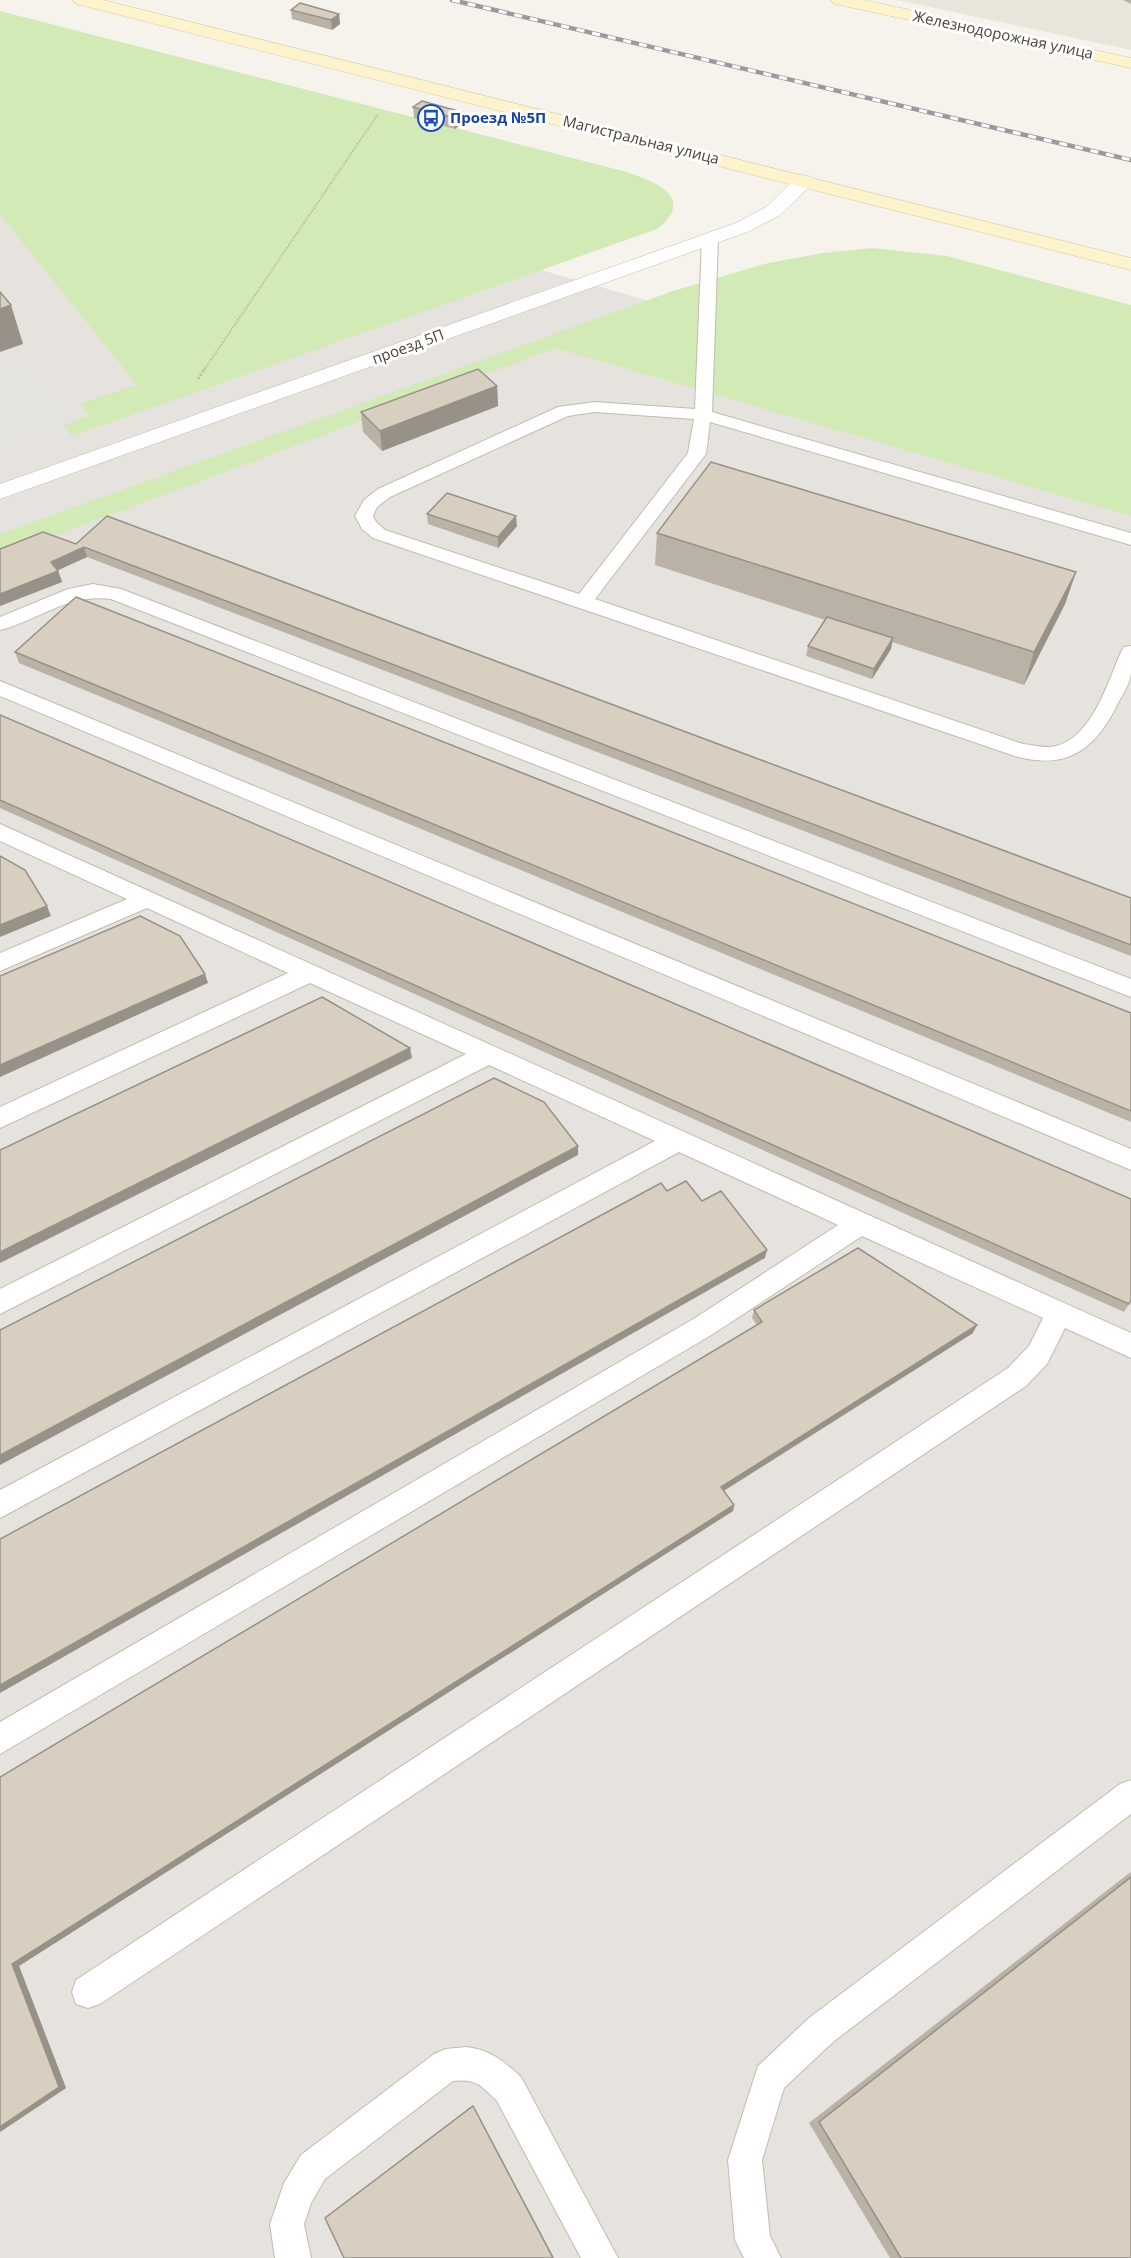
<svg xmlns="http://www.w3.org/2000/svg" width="1131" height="2258" viewBox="0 0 1131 2258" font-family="'Open Sans',sans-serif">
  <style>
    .residential { fill: #eae5da }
    .industrial { fill: #e6e2dd }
    .green { fill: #d2eab5 }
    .parking { fill: #e5e3e0 }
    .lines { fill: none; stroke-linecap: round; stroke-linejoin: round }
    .lane-casing { stroke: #c2bbae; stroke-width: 2 }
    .street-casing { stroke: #c2bbae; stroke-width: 1 }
    .secondary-casing { stroke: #d6c79b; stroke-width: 1 }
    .path-far1 { stroke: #c4b79f; stroke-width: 2; stroke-dasharray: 1.5 1.5; stroke-linecap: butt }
    .path { stroke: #c4b79f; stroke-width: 3; stroke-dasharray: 2 2; stroke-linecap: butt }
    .lane { fill: #fff; fill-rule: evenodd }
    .street { fill: #fff; fill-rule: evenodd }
    .secondary { fill: #fff3cd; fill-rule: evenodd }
    .rail-casing { stroke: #9a9a9a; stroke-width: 4.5 }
    .rail { stroke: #fff; stroke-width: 3; stroke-dasharray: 8; stroke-linecap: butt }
    .wall { fill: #bab2a6 }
    .shaded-wall { fill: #979187 }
    .building { fill: #d8cfc1; stroke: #979187; stroke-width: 1.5 }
    .labels { text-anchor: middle; stroke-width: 6; stroke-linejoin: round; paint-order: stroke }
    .far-street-label { font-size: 15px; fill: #4b4439; stroke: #fff }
    .far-transit-label { font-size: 15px; font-weight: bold; fill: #164399; stroke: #fff; text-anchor: start }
  </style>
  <rect width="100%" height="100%" fill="#f6f3ec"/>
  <path class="residential" d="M897,0H1131V50Z"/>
  <path class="industrial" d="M0,115L1131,439V2258H0Z"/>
  <path class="green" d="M0,11L623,171C651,180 699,196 657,229L72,436L64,425L89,416L80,404L137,385L0,214Z
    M872,248L947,256L1131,305V516L556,348L0,556V534L673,291L764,264L823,253Z"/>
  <path class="parking" d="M29,357L80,417L60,424L64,431L0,453V367Z"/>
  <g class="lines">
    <defs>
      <path id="lane" d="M710,234L718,239L712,412L1131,533V545L710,422L706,454L595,599L1023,744C1034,745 1046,749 1056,746C1092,737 1108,682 1121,652L1124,647L1131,646C1131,655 1131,665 1131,673C1130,683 1123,694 1118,703C1096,749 1067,771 1015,756L373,538L362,529L355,516L364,500L378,489L558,407L595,402L695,409L702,239ZM595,412L694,419L688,453L579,594L385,530L376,522L373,516L377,507L390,497L568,416Z
        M93,584L121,589L1131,979V997L111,599C68,593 39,620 0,630V617L68,589Z
        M0,681L1131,1149V1170L0,696Z
        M0,824L1131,1333V1358L1065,1328L1047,1364L1026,1386L100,2004L88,2008L76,2004L72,1992L76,1980L1008,1368L1029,1346L1043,1318L862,1236L713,1334L0,1754V1722L695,1318L838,1225L679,1152L0,1518V1490L655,1141L489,1065L0,1314V1289L466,1054L310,983L0,1128V1107L288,973L147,908L0,971V953L127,899L0,841Z
        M1131,1780V1814L833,2042L784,2088L762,2160L770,2236L781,2258H744L735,2240L728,2160L758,2066L809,2018L1120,1784Z
        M466,2047C489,2049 505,2062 521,2077L618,2258H581L497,2101C482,2086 476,2078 453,2081L325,2179L311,2203L304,2224L311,2258H275L270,2224L284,2183L301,2155L434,2054L446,2049Z"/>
      <path id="street" d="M804,175L811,177L814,181L811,185L780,215L750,231L0,499V484L736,223L766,207L797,177Z"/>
      <path id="secondary" d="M73,0H103L1131,258V270L76,4Z
        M831,0H864L1131,58V68L840,5L834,4Z"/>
    </defs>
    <use href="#lane" class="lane-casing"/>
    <use href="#street" class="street-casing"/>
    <use href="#secondary" class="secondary-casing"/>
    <path class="path-far1" d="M204,370L378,114"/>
    <path class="path" d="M198,379L205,368"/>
    <use href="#lane" class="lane"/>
    <use href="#street" class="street"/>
    <use href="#secondary" class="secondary"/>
    <defs>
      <path id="rail" d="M452,0L1131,160"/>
    </defs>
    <use href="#rail" class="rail-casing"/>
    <use href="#rail" class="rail"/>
  </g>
  <path class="wall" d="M1123,0H1131V4Z
    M291,10L339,14L340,24L332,30L292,19Z
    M413,107L462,112L463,122L455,129L414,118Z
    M497,386L498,406L382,451L363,432L361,412Z
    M427,514L517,526L498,548L428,524Z
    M107,516L1131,898V956L87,557L58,570L62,582L0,606L76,544Z
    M657,533L1076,572L1065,604L1024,685L892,642L891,649L872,679L806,656L808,646L825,620L655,565Z
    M15,652L1131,1013V1122L19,663Z
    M0,715L1129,1304L1124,1312L0,808Z
    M754,1310L973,1333L724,1491L734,1505L733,1511L19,1966L66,2088L0,2132V1777L757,1325L752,1318Z
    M1131,1872V2258H890L809,2123L1128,1874Z"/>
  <path class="shaded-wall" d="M339,14L340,24L332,30L331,20Z
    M462,112L463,122L455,129L454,118Z
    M11,305L23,344L0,352V309Z
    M497,386L498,406L382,451L380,431Z
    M516,516L517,526L498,548V537Z
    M84,547L87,557L54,572L51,562Z
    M58,571L62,582L0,606V594Z
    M1076,572L1065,604L1024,685L1034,652Z
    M893,638L891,649L872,679L874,669Z
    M47,906L51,916L0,937V925Z
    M205,974L208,983L0,1077V1065Z
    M410,1048L412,1058L0,1263V1252Z
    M578,1146V1155L0,1465V1455Z
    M767,1250L765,1258L0,1693V1685Z
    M977,1325L973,1333L720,1493L721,1487Z
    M734,1505L733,1511L19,1966L66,2088L0,2132L12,1964Z
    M473,2106L474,2107L554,2258H553Z"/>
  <path class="building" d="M300,3L339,14L331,20L291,10Z
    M422,101L462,112L454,118L413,107Z
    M0,292L11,305L0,309Z
    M478,369L497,386L380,431L361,412Z
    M711,462L1076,572L1034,652L657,533Z
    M447,493L516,516L498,537L427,514Z
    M107,516L1131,898V945L84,547L51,562L58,571L0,594V549L43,532L76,544Z
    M76,597L1131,1013V1111L15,652Z
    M827,617L893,638L874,669L808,646Z
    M0,715L1131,1199V1300L1129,1304L0,800Z
    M0,856L25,870L47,906L0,925Z
    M140,916L180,936L205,974L0,1065V976Z
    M322,997L410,1048L0,1252V1150Z
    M494,1078L544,1102L578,1146L0,1455V1330Z
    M686,1181L702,1201L721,1191L767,1250L0,1685V1539L661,1183L667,1191Z
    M858,1248L977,1325L721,1487L734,1505L12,1964L59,2087L0,2127V1777L762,1322L754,1310Z
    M1131,1877V2258H901L819,2122Z
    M473,2106L553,2258H344L325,2218Z"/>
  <defs>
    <symbol id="bus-ring" viewBox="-11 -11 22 22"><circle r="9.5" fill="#fff" stroke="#1a4fb4" stroke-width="1.5"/><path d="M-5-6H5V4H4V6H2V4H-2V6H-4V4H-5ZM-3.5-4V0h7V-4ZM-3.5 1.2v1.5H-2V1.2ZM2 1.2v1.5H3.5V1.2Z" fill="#1a4fb4"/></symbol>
  </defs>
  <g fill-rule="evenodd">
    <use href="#bus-ring" x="416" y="103" width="30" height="30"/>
  </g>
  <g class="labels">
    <g class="far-street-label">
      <text transform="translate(1003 35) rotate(12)" y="5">Железнодорожная улица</text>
      <text transform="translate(641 140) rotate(14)" y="5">Магистральная улица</text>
      <text transform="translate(408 347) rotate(-20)" y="5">проезд 5П</text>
    </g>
    <g class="far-transit-label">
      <text x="450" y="123">Проезд №5П</text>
    </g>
  </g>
</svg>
